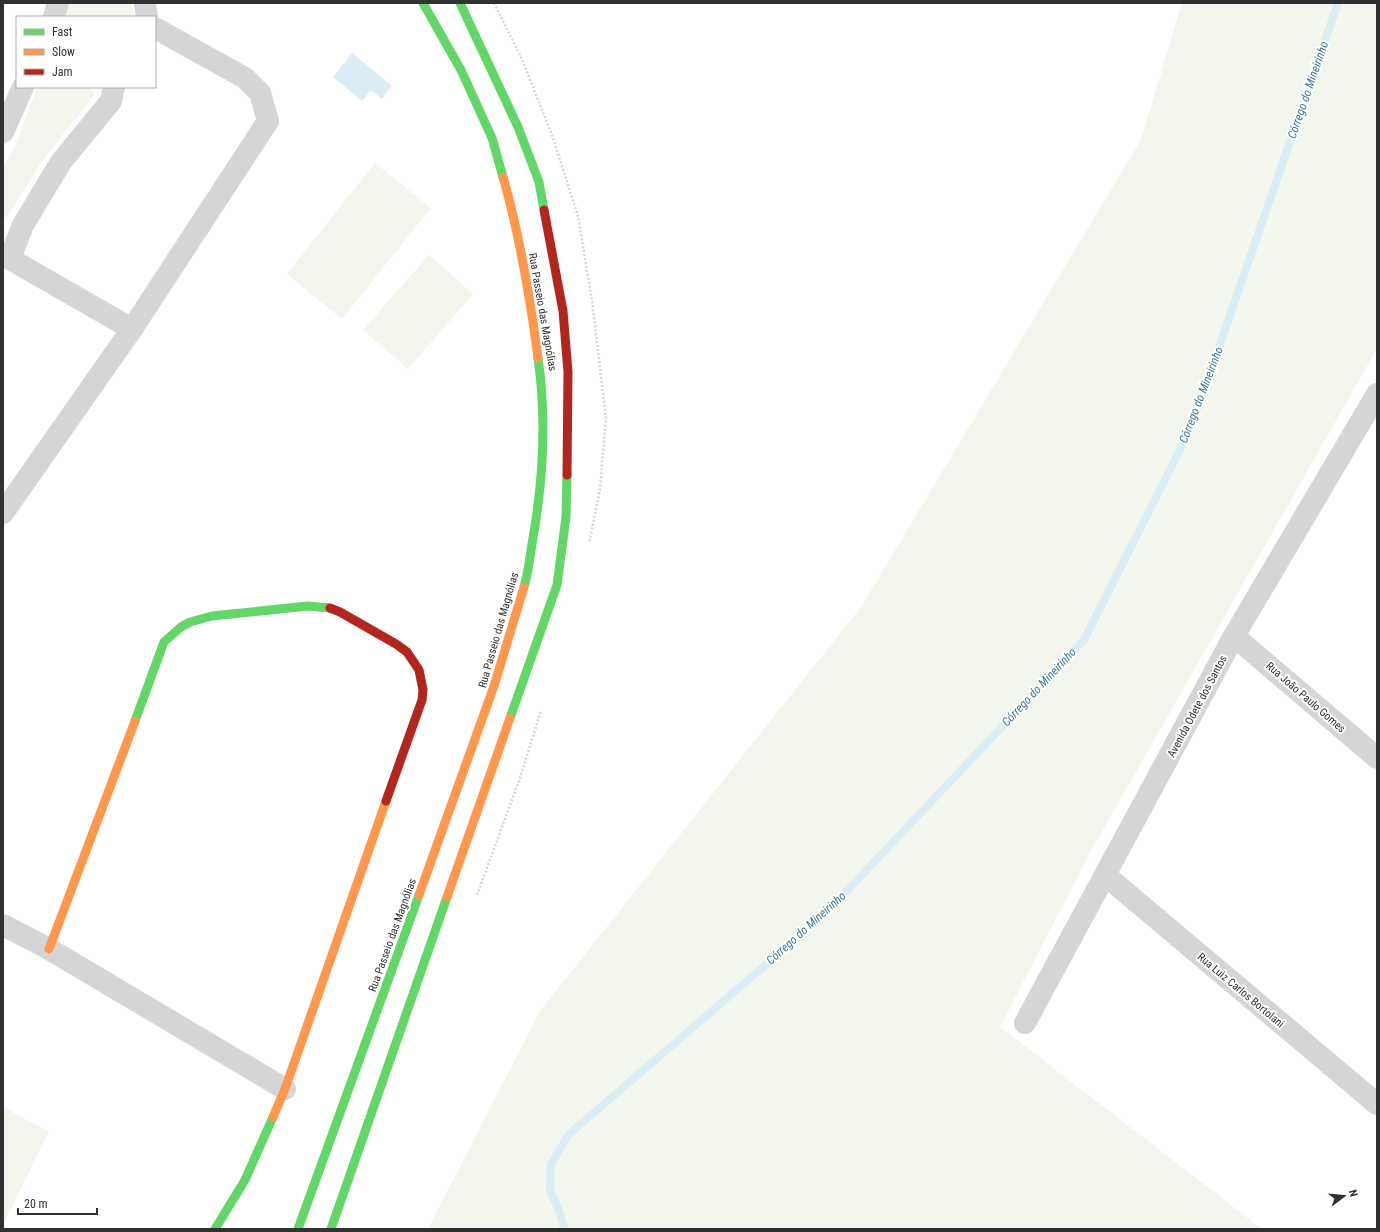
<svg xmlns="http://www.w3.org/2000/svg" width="1380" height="1232" viewBox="0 0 1380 1232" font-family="'Roboto Condensed',sans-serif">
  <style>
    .green { fill: #f3f6ed }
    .water { fill: #dbedf4 }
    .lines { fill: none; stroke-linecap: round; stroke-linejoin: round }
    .stream { stroke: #dbedf4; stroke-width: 8 }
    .path { stroke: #d5d5d5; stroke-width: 2.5; stroke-dasharray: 2 2; stroke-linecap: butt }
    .street { stroke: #d5d5d5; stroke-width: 22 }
    .fast { stroke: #63d668; stroke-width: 9 }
    .slow { stroke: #ff974d; stroke-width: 9 }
    .jam { stroke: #b3261e; stroke-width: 9 }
    .labels { text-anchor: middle; stroke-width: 4; stroke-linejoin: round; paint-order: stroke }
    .street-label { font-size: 11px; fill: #313131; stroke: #fff }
    .water-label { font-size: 12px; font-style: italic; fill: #377a92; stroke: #fff }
  </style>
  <rect width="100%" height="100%" fill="#fff"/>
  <path class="green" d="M71,3H130L136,17H65L68,8Z
    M1182,3H1377V349L1092,849L1000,1027L1262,1229H428L540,1011L861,607L1141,140Z
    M36,87H87L95,92L93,96L40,164L8,216L3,219V168L16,143L34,97Z
    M375,163L431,208L342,319L287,274Z
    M429,255L473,294L408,369L363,330Z
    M3,1107L49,1132L3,1225Z"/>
  <path class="water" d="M352,53L392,86L382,99L371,90L362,101L333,77Z"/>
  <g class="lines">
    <path class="stream" d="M563,1229L564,1227L557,1205L550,1191L551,1164L569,1134L827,912L1084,640L1191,428L1338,3"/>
    <path class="path" d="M494,3L520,55L552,135L578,216L592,301L606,418L600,490L589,543
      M477,895L520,778L541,711"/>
    <path class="street" d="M145,3L147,17
      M54,17L58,3
      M3,132L23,87
      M3,255L132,329
      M10,258L23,225L61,162L111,101L114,87
      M3,513L132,329L268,121L260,93L245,78L155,28
      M1234,636L1377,758
      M1105,875L1377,1104
      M3,925L49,949L285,1089
      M1025,1023L1234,636L1377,394"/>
    <path class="fast" d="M423,3L461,70L492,138L503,177
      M460,3L518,127L539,182L544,210
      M524,587C528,573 530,558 532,544C543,483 547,420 538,358
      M510,718L557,585L566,517L567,475
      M135,721L164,642L181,627L190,622L212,616L308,606L330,608
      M215,1229L245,1180L273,1117
      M298,1229L419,895
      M331,1229L447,897"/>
    <path class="slow" d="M503,177C520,236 530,297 538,358
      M419,895L494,686L524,587
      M447,897L510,718
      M49,949L135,721
      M273,1117L285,1089L386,801"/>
    <path class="jam" d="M544,210L563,311L568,372L567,475
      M330,608L340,612L396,644L407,652L419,670L423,690L422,700L386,801"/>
  </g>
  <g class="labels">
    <g class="street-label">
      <text transform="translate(543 312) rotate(80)" y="4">Rua Passeio das Magnólias</text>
      <text transform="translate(498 630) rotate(-74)" y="4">Rua Passeio das Magnólias</text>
      <text transform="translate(1306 697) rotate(41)" y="4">Rua João Paulo Gomes</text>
      <text transform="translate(1197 706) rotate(-62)" y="4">Avenida Odete dos Santos</text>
      <text transform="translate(392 935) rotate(-70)" y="4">Rua Passeio das Magnólias</text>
      <text transform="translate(1241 990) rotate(40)" y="4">Rua Luiz Carlos Bortolani</text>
    </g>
    <g class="water-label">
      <text transform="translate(1308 90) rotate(-71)" y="4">Córrego do Mineirinho</text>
      <text transform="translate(1201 395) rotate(-69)" y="4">Córrego do Mineirinho</text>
      <text transform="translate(1039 687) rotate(-47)" y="4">Córrego do Mineirinho</text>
      <text transform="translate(806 928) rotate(-42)" y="4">Córrego do Mineirinho</text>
    </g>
  </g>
  <rect width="1380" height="1232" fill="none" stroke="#313131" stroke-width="8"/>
  <rect x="16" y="16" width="140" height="72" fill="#ffffff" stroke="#adadad"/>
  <rect x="24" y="29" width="20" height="6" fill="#63d668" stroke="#adadad"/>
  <text x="52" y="36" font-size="12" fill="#313131">Fast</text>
  <rect x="24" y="49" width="20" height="6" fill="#ff974d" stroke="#adadad"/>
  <text x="52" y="56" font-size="12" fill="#313131">Slow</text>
  <rect x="24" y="69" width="20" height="6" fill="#b3261e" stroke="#adadad"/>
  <text x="52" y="76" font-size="12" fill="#313131">Jam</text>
  <g transform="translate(1344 1196) rotate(74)" stroke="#ffffff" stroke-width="3" paint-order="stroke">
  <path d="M0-3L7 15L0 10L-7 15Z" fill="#313131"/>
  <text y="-6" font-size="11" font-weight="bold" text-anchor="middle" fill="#313131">N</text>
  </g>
  <path d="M18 1208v6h79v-6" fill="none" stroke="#313131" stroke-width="2"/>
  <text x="24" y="1208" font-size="12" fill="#313131" stroke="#ffffff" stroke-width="3" paint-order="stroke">20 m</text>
</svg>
